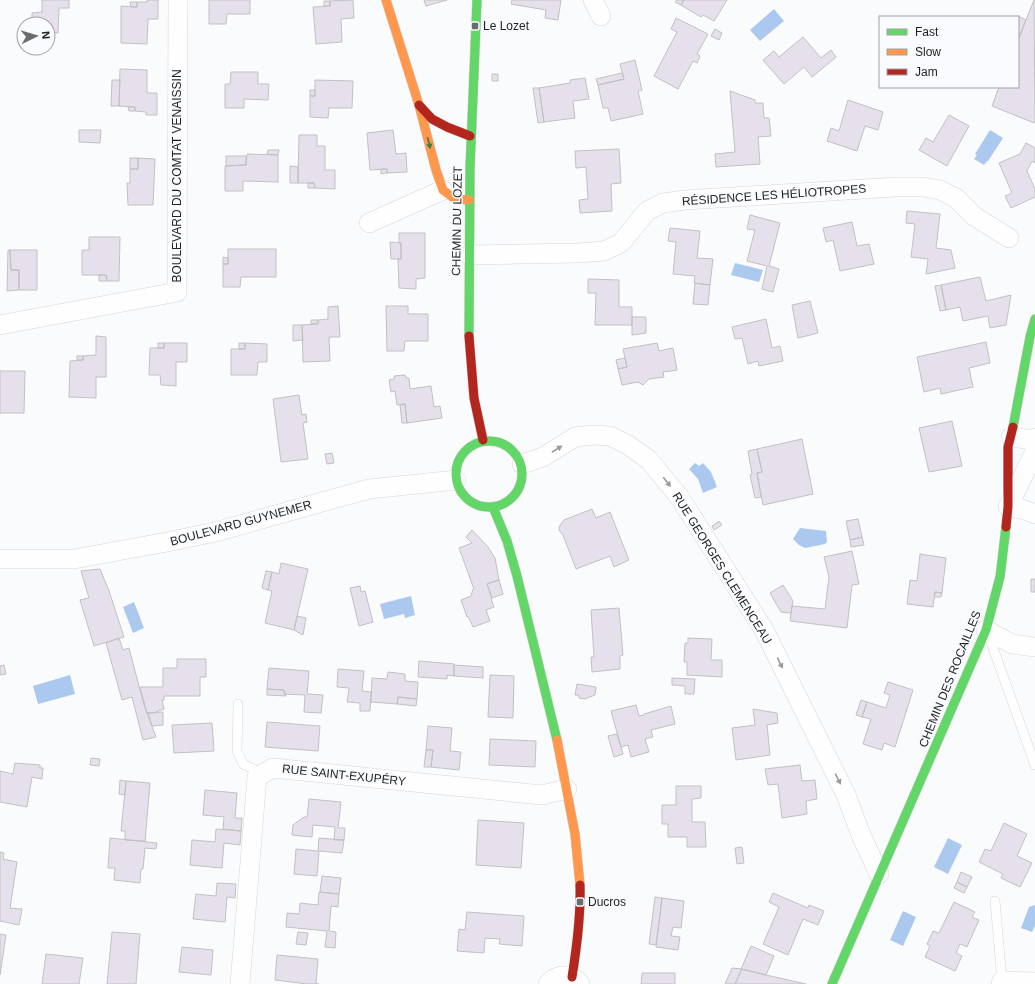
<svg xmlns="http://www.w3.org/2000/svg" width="1035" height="984" viewBox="0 0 1035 984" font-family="Helvetica,sans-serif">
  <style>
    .water { fill: #abc9ef }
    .building { fill: #e6e0ec; stroke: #c1c1c2 }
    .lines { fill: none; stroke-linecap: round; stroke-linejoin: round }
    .lane-casing { stroke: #d5d6d7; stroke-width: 10 }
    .street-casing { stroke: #d5d6d7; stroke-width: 20 }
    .fast-casing { stroke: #d5d6d7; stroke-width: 10 }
    .slow-casing { stroke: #d5d6d7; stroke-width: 10 }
    .jam-casing { stroke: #d5d6d7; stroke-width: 10 }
    .lane { stroke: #fefeff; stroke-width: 9 }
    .street { stroke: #fefeff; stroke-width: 19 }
    .fast { stroke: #63d668; stroke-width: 9 }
    .slow { stroke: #ff974d; stroke-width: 9 }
    .jam { stroke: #b3261e; stroke-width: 9 }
    .oneway { fill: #407a44 }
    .oneway2 { fill: #999a9b }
    .poi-dot { fill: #6b6c6e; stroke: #f9fbfe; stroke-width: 1.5 }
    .labels { text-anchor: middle; stroke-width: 3; stroke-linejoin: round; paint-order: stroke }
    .poi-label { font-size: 12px; fill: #1e1f21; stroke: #f9fbfe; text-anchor: start }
    .street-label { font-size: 12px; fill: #1e1f21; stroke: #f9fbfe }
  </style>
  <rect width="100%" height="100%" fill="#fafbfd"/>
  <path class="water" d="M774,9L784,21L760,41L750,30Z
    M990,130L1003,138L988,161H987L984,165L974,159L977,155L975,154Z
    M735,263L763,270L759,282L731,275Z
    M695,463L699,466L703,463L711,472L717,487L703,493L698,479L689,469Z
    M800,528L826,531L827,542L825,544L805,548L799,545L793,539Z
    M411,596L415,615L405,618L404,614L384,619L380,604Z
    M134,602L144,628L133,633L123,607Z
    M70,675L75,694L38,704L33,686Z
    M948,838L962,845L948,874L934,867Z
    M1035,905V926L1032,932L1021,928L1029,907Z
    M903,911L916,917L903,946L890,940Z"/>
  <path class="building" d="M42,0H69V8H59L58,33H48V24H32V13L42,12Z
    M147,0H158V19H148L147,44L121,43V6L137,7V2H147Z
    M209,0H250V14H227L226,24H209Z
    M353,0L354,18L341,19L342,42L316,44L313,7L330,6V1Z
    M424,0H447L426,6Z
    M512,0H561L558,20L545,18L546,10L511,4Z
    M677,0H684L681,5L675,2Z
    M684,0H727L714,21L703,15L701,17L681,5Z
    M1034,0L1035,120L1034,123L992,106L999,87H1018V40Z
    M324,1H330V6H324Z
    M130,2H137V7H131Z
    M1018,16L1026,20L1020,36H1018Z
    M676,18L708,34L697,54L700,56L697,63L693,61L678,89L654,76L677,32L671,29Z
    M715,29L722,33L719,40L711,36Z
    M803,37L821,58L831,50L836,57L812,77L804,67L784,84L763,60L774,51L779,57Z
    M635,60L642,90L638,91L643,114L611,121L608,108H603L598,85L624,79L620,64Z
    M120,69L147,70V93H157V115H146V112L135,111V107L119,106Z
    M231,72H258V84H269L268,100L244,99V108H225V84H230Z
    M622,73L624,79L598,85L596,79Z
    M492,74H498V81H492Z
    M585,78L589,99L573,101L575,118L544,122L539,88L570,83V80Z
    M112,80H120L119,106H111Z
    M315,80L353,81L352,108H329L328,118L310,117V96H315Z
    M533,88H539L544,122L538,123Z
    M310,90H315V96H310Z
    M730,91L755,100V103H763L764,118H769L771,136L758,137L760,164L716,167L715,154L735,152Z
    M848,100L883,112L878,130L865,126L857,151L827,141L831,128L839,131Z
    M128,107H135V111H129Z
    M949,115L969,126L947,166L919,150L926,138L933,142Z
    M79,130H101L100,143L79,142Z
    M393,130L396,154L406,153L407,172L387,173V169L370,170L367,133Z
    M299,135H317V146H325V170H335V189L315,188L314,183H298Z
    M1026,143L1035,148V163L1032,161L1027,171L1035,189V197L1011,208L1005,196L1012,193L999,163L1020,154Z
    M619,149L621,183L611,184L612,211L580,213L579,200L588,199L586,167L576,168L575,151Z
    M268,150H279L278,155L267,154Z
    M247,154L278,155V182L243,181V191H225V166L246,165Z
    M226,156H246V165L226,166Z
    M130,158H138V169H130Z
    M138,158L155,159L153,205H128L127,183H130V169H138Z
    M290,166L298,167V183H290Z
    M381,169H387V173L381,174Z
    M308,183H314L315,188H308Z
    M907,211L940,214L936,248L951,250L955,268L926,274L928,259L911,257L915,224L906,223Z
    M750,215L780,223L769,266L779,269L773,292L762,289L767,266L747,261L755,230L747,229Z
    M852,222L857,246L869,244L874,264L840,271L833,240L826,242L823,228Z
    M670,228L700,231L697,258L713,259L710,285L694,283L695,276L673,274L676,242L668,241Z
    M399,233H425V278L416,279V289L399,288L398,259H401V243H399Z
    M89,237H120L119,281H107L106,275H82V250H89Z
    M390,242L401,243V259H391Z
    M228,249H276V277H241L240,287H223V264H228Z
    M8,250H10L11,270H19V290L7,291Z
    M10,250H37V290H19V270H11Z
    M223,257L228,258V264H223Z
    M99,275H106L107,281H99Z
    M980,277L986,301L1011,295L1006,325L990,328L988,316L963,321L960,307L946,310L941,285Z
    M588,279L619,280V307H632V325H595L596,293H588Z
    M695,283L710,285L708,305L693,304Z
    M941,285L946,310L940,311L935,286Z
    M810,301L818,333L798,338L792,305Z
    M338,306L340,337H329L330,361L303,362L302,325L318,324V320L328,319V307Z
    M386,306H408V314H428V341H405L404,351H387Z
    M632,317H646V333L632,335Z
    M766,319L772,348L780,346L783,361L759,366L758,361L748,364L742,338L735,339L732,327Z
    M311,320H318V324H311Z
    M293,325H302L303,340L293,341Z
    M96,336L106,337V377H96V398L69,397L70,361L83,360V356L96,355Z
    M986,342L990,363L969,368L973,387L941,394L940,388L924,392L917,357Z
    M158,343H164V348H158Z
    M164,343H187V362H176V386L161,385L160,375H149L150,348H164Z
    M239,343H245V349H239Z
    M245,343L267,344V362H258L257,375H231V349H245Z
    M657,343L659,351L673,348L677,370L663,372L664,377L649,379L643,385L638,382L622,385L618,369L627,367L623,349Z
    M77,356H83V360H77Z
    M625,358L627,367L618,369L616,360Z
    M0,371H25L24,413H0Z
    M405,375L406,378H409L410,389L431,386L434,407L440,406L442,418L407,423L405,404L397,405L395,391L391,392L389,380L394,379V376Z
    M299,395L302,415L306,414L307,422L303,423L308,459L281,462L273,399Z
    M405,404L407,423H402L400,405Z
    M952,421L962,466L929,472L919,428Z
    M802,439L813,494L763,505L757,473L762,472L757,449Z
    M757,449L762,472L757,473L761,497L755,498L750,475L752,474L748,451Z
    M332,453L334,463L327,464L325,454Z
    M592,509L596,518L610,512L629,560L614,567L610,556L576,569L563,535L559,530V527L564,520Z
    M858,519L862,537L850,540L846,521Z
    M719,521L722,525L714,530L712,526Z
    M472,530L488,547L495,558L499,580L487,584L492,598L491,599L494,607L486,610L490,621L473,627L468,616L467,617L461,600L471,596L473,589H474L459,548L472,543L466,537Z
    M862,537L864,545L851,547L850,540Z
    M852,551L859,584L852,585L847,628L790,621L792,606L825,609L829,577L824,557Z
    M920,554L946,558L942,593L935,592L933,607L907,604L910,580L917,581Z
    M281,563L308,569L294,630L265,623L272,591L268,590L272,572L279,574Z
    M100,569L109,591L124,637L94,646L80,600L89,598L81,571Z
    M266,571L272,572L268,590L262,588Z
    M1031,579H1035V592H1031Z
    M499,580L503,594L492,598L487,584Z
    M783,585L793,601L791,613L781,612L770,593Z
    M360,586L361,592L365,591L373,622L359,626L350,588Z
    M935,592L942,593L941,597H934Z
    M619,608L623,655L620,656V669L592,672L591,657H594L591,610Z
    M297,616L306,618L303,635L294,630Z
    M119,638L123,650L129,648L144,705L156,737L143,740L132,697L122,700L106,643Z
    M688,638L712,639L711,660H722V677L687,675V662H684L685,643H688Z
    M177,659H206V677H200V696H164V700H162L164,709L153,713H147L140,687H163V668H177Z
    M419,661L454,664V676L447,675V679L418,677Z
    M4,665L6,674L0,675V666Z
    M454,665L483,667V678L454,676Z
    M269,668L309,671L307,694L323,695L321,713L304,712L305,695L284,694V690L267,689Z
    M338,669L364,671L362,691L371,692L370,711H360V703L347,702L349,688L337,687Z
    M388,672L405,674V681L418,682L417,699L398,697L397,704L371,702L372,678L387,679Z
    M490,675L514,676L513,718L488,717Z
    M672,678L695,679L694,694H685V686L672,685Z
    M888,682L913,690L895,747L884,743L882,750L863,744L871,719L862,717L867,702L886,708L890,695L884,693Z
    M577,684L596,687L595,695L585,699L579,698V695H575Z
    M267,689L284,690L286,696L267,695Z
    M398,697L417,699L416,706L397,704Z
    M861,700L867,702L862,717L856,715Z
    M636,705L639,716L644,715V714L671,706L675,724L651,730L653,737L645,739L649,752L631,757L628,745L621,747L611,711Z
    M753,709L777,713L778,723L767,725L770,755L736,760L732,728L755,725Z
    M163,712V725L152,726L148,713Z
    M267,722L320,726L318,751L265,747Z
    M212,723L214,751L174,753L172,725Z
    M428,726L452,728L450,751L461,752L459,770L431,767L433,750H426Z
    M617,734L623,754L614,757L608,736Z
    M490,739L536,741L535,767L489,765Z
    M426,750H433L431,767H424Z
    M91,758L100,759L99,766L90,765Z
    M15,763L40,765V768H43L42,779L32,777L27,807L0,802V771L13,774Z
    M800,765L802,781L815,780L817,799L806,801L807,814L782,818L778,784L768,785L765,769Z
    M120,780L126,781L125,795L119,794Z
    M126,781L150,783L145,841L125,840V831H121Z
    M676,786H701V798L692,799V822H705L706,847H687V837H668V824H662V805H676Z
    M205,790L237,793L235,818H242L241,831L223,829L224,817L203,815Z
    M309,799L341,802L338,828H345L344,840H334L335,827L313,825L312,837L292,835L293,825L304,817H307Z
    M478,820L524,823L521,868L476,865Z
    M1004,823L1027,834L1017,856L1032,863L1020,887L1001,878L1003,874L979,862L985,849L991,851Z
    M216,829L241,831L240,845L224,843L222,868L190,865L192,840L215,842Z
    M110,838L157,843L156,849L145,848L143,869H141L140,883L114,880L115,868H108Z
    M319,838L344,840L342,853L319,851L317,876L294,874L296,849L318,851Z
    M742,847L744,863L737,864L735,848Z
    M0,852L4,853L3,859L17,862L10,908L22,909L19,925L0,921Z
    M961,872L972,877L967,887L957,882Z
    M322,876L341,878L339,894L320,892Z
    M957,882L967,887L964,893L954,888Z
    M217,883L236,884L235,898L227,897L225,922L193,919L196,894L216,896Z
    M319,892L339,894L338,907L331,906L329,931L336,932L335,948L325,947L327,931L286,927L287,913L299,914L300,903L318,905Z
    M773,893L808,908L809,905L824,911L818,925L803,919L788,955L763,944L779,907L769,902Z
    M655,897L662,898L656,945L649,944Z
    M662,898L684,901L681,928L673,927L671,936L680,937L678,950L656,947Z
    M954,902L975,912L972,917L979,920L967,947L960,944L956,953L962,956L955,971L925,957L930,946L927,944L933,931L939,933Z
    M467,912L524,916L522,946L499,944L500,939L485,938L484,953L457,951L459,929L465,930Z
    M112,932L140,934L136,984H107Z
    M298,932L308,933L306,945L296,944Z
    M0,934L6,935L0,975Z
    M751,946L774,956L766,975L741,969Z
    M182,947L213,950L211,975L179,972Z
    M46,954L83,958L79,984H42Z
    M277,955L318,959L316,984H319H307L275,980Z
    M732,968L742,969L735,984H725Z
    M742,969L766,975L806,984H735Z
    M642,973H675V984H641Z"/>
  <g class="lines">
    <defs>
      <path id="lane" d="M988,634L1035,765
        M238,704L237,751L243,764L263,774
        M995,901L1002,981"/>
      <path id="street" d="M593,0L601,16
        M369,223L443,190
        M469,255L579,253L604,251L621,243L647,211L663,203L685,200L896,187H923L940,190L956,198L974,216L1009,238
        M0,325L177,292L178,0
        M1011,437L1032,440L1035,438
        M1035,451L1008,507L1022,509L1035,514
        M522,464L543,457L575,437L593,435L610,436L628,445L649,460L680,498L764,630L846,795L861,835L879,874
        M0,559H74L167,542L215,532L369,489L456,480
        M986,630L1012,644L1035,647
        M240,984L257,777L273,768L542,795L567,789
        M548,984C558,973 571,973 580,984
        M1001,984L1002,981L1035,982"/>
      <path id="fast" d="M469,336L470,168L477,0
        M1013,427L1030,337L1035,319
        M456 474a33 33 0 1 1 66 0a33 33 0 1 1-66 0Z
        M493,507L507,541L517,576L557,740
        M832,984L986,630L1000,577L1006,527"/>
      <path id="slow" d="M386,0L419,105L436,170L443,190L455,199L469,200
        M557,740L575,834L580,885"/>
      <path id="jam" d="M419,105L432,119L447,127L470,136
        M469,336L474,398L483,440
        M1006,527L1008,507V447L1013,427
        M572,977C577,946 581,917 580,885"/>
    </defs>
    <use href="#lane" class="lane-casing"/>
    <use href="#street" class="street-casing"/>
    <use href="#fast" class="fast-casing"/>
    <use href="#slow" class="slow-casing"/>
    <use href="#jam" class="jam-casing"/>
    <use href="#lane" class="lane"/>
    <use href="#street" class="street"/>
    <use href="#fast" class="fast"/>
    <use href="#slow" class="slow"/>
    <use href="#jam" class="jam"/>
  </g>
  <defs><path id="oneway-solid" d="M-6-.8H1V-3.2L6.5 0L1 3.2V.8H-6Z"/></defs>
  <use class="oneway" href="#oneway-solid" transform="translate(429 143) rotate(76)"/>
  <g class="oneway2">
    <use href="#oneway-solid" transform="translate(557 449) rotate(-32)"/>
    <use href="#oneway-solid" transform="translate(667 482) rotate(52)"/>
    <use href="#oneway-solid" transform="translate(780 663) rotate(64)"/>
    <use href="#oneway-solid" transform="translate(838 779) rotate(63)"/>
  </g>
  <g class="poi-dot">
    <rect x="471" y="22" width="8" height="8" rx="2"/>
    <rect x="576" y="898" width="8" height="8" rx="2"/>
  </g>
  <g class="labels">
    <g class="poi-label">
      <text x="483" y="30">Le Lozet</text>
      <text x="588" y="906">Ducros</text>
    </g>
    <g class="street-label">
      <text transform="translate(177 176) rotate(-90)" y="4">BOULEVARD DU COMTAT VENAISSIN</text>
      <text transform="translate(774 195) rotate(-4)" y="4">RÉSIDENCE LES HÉLIOTROPES</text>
      <text transform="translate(457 221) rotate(-89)" y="4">CHEMIN DU LOZET</text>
      <text transform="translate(241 523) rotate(-15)" y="4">BOULEVARD GUYNEMER</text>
      <text transform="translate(722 568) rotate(58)" y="4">RUE GEORGES CLEMENCEAU</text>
      <text transform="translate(950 679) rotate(-68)" y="4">CHEMIN DES ROCAILLES</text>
      <text transform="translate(344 775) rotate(6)" y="4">RUE SAINT-EXUPÉRY</text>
    </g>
  </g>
  <rect x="879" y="16" width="140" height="72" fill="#f9fbfe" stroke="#a1a3a6"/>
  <rect x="887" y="29" width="20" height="6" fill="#63d668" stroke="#a1a3a6"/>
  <text x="915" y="36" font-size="12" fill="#1e1f21">Fast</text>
  <rect x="887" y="49" width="20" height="6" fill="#ff974d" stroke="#a1a3a6"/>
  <text x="915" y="56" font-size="12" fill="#1e1f21">Slow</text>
  <rect x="887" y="69" width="20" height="6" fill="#b3261e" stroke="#a1a3a6"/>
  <text x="915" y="76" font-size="12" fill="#1e1f21">Jam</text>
  <g transform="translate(36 36) rotate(85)"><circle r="19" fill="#f9fbfe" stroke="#a1a3a6"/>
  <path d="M0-3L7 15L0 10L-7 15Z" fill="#6b6c6e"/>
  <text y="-6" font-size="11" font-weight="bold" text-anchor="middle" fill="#1e1f21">N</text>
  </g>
</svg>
